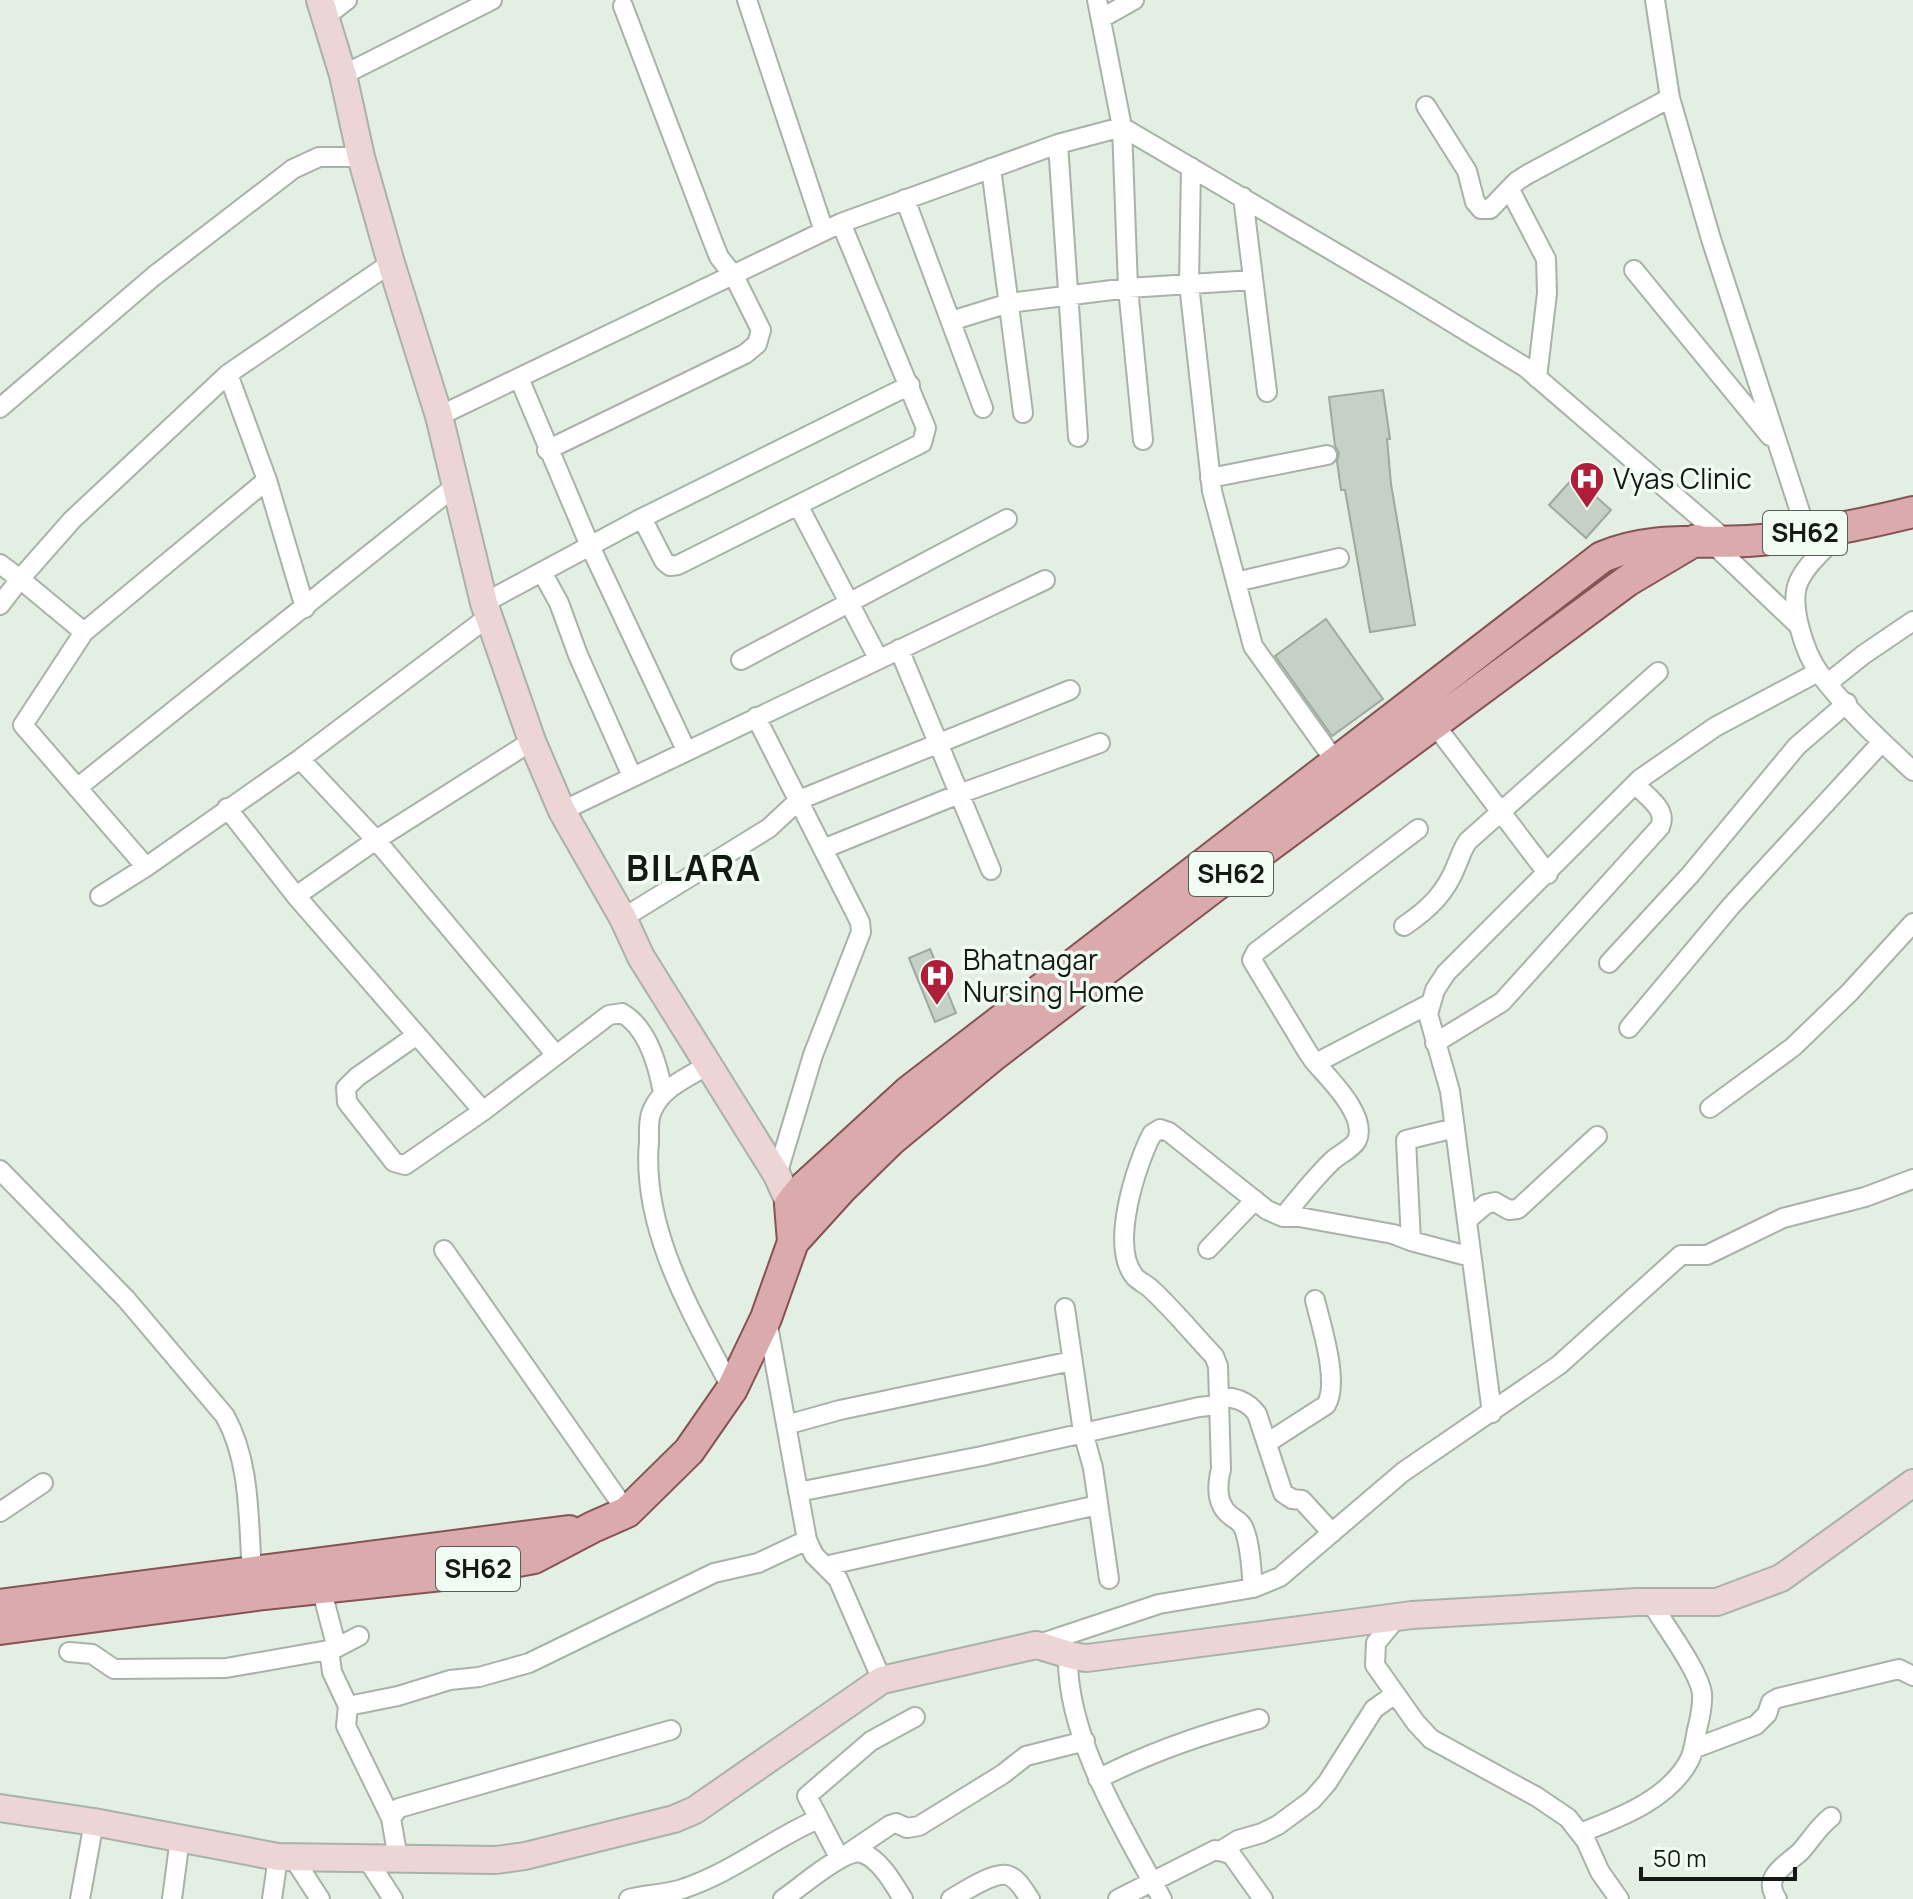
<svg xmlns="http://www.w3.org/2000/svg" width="1913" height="1899" viewBox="0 0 1913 1899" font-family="Manrope,sans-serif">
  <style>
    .building { fill: #c6d1c6; stroke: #9ea89e; stroke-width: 2 }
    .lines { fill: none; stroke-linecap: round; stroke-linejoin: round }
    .street-casing { stroke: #a8b2a8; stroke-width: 22 }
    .secondary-casing { stroke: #a8b2a8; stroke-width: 30 }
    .primary-casing { stroke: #855353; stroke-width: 34 }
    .street { stroke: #fff; stroke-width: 18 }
    .secondary { stroke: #edd5d6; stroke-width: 26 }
    .primary { stroke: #daaaac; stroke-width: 30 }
    .labels { text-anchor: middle; stroke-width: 7; stroke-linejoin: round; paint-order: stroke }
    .shield { fill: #f1fcf2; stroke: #575d57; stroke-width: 2 }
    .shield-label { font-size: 26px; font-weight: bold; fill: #151915 }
    .poi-label { font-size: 28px; fill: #151915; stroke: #f1fcf2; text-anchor: start }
    .district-label { font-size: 36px; font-weight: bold; letter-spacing: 2px; fill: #151915; stroke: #f1fcf2 }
  </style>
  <rect width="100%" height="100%" fill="#e4efe4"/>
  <path class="building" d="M1383,390L1390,439H1387L1391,484L1415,625L1370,632L1345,490H1341L1337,461L1339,453L1335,446L1329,397Z
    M1574,477L1611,510L1586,538L1549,505Z
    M1326,619L1383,699L1332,736L1275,656Z
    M930,949L956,1013L935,1022L909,958Z"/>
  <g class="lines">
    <defs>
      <path id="street" d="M747,0L824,231
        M1097,0L1122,127L1128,288L1143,440
        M1655,0L1670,98L1711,239L1807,533
        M325,17L347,0
        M1102,18L1134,0
        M343,75L492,0
        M1426,106L1467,171L1475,202L1481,209H1490L1517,181L1528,174L1670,98
        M1058,144L1078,437
        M1191,167L1189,284L1212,491L1253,646L1335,761
        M991,168L1023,413
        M1510,190L1546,259L1547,293L1537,378
        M1243,197L1267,392
        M905,199L983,408
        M1634,270L1770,436
        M951,321L1009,303L1128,288L1253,280
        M228,374L267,480L305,608
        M519,378L590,546L686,750
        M0,408L154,276L293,169L319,157H361
        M439,416L841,223L1058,144L1122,127L1404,293L1525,367L1727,541
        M547,450L745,354L757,344L761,330L734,276L719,257L713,242L623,6
        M1210,478L1327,455
        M798,505L878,658
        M642,518L664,561L670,566L678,565L922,443L926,428L841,223
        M1844,530C1829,545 1808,562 1799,581C1788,604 1805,654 1820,674C1845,708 1882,742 1913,771
        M1710,541L1798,625
        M0,564L20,579L0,605
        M542,572L559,603L578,655L632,776
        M1236,582L1339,558
        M484,603L642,518L910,385
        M84,632L267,480
        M899,649L991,870
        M741,660L1007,519
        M1828,683L1863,655L1913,621
        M756,717L860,922L861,932L813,1055L777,1175
        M1435,725L1548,874
        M300,759L376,840L556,1055
        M77,788L454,487
        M227,808L296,896L483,1111
        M562,811L1045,580
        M1418,829L1256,952L1252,960L1307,1051L1313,1060L1318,1062L1431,1003
        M823,849L959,794L1100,743
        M146,867L23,725L84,632L20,579L72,520L228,374L391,263
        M100,896L146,867L300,759L488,617
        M296,896L376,840L532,741
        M623,918L769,828L799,800L1070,690
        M1404,926C1429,909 1446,893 1457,864C1461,855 1462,849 1468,841L1658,672
        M1609,963L1690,875L1797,746L1847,703
        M1629,1028L1731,906L1882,742
        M417,1035L357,1077L346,1088L347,1102L394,1162L405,1165L483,1111L609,1015L622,1013C648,1028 658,1065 663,1093
        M1435,1043L1502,1002L1660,827C1668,809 1647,797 1635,784
        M708,1065C688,1077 661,1088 652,1111C648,1119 649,1132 649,1141C641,1230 692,1313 732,1389
        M1710,1108L1793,1047L1849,993L1913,923
        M0,1170L126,1299L225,1416C251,1463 248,1519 252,1572
        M1283,1217C1299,1198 1315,1177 1333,1160C1340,1154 1353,1148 1357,1140C1368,1115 1327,1077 1313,1060
        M1467,1220L1486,1204L1495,1202L1509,1210L1518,1209L1597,1136
        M1411,1241L1406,1140L1455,1128
        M1208,1249L1255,1200
        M444,1250L627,1512
        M1065,1308L1083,1432L1093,1468L1109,1579
        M767,1320L807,1540L814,1555L838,1579L882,1680
        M1219,1396C1235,1398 1247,1400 1257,1414L1283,1493L1292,1499L1302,1500L1332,1533
        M1492,1413L1450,1091L1428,1014L1435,990L1446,973L1640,779L1715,727L1818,672
        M786,1425L840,1410L1072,1361
        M1267,1443L1326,1405C1340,1383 1321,1325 1315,1300
        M798,1492L982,1456L1199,1407L1218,1405
        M0,1512L43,1483
        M825,1566L1098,1505
        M321,1588L335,1641L330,1657L332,1672L348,1706L346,1726L391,1818
        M1253,1588C1251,1569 1251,1547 1244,1529C1241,1521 1237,1521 1231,1516C1216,1505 1217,1485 1221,1469L1218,1366L1214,1356C1193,1334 1173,1309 1150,1288C1145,1284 1139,1281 1135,1277C1109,1247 1136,1165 1152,1134L1160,1129L1169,1132L1267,1210L1283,1217H1299L1393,1234L1411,1241L1471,1257
        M1398,1616L1376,1643L1375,1665L1416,1723L1431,1739L1537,1797L1568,1818L1586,1841L1600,1872L1619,1899
        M1036,1645L1159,1604L1253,1588L1280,1577L1403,1472L1559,1365L1681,1255H1707L1783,1218L1865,1197L1913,1179
        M69,1652L92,1654L114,1669L226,1668L334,1649L359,1636
        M1068,1656C1066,1736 1124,1830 1162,1899
        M348,1706L398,1696L450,1680L479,1677L529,1663L714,1573L758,1563L807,1540
        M1693,1749L1756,1725L1767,1714L1771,1702L1778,1698L1899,1669L1913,1676
        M1098,1779C1150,1752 1203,1734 1259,1719
        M1580,1833C1619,1818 1670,1799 1690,1759C1694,1751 1695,1739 1697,1730C1700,1718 1703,1705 1702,1693C1698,1669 1664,1625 1651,1602
        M1222,1850L1238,1840L1262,1833L1278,1825L1312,1800L1327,1783L1374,1709L1395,1694
        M847,1854L890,1825L896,1823L907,1828L919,1826L1003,1774L1026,1756L1085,1741
        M292,1856L320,1899
        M367,1859L393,1899
        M398,1859L391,1818L399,1808L671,1730
        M840,1859L807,1796L871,1741L915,1717
        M80,1899L94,1822
        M172,1899L180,1838
        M272,1899L278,1857
        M629,1899C647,1894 667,1895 685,1888C733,1872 772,1839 818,1819
        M783,1899C800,1888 844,1848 862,1853C880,1859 894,1884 903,1899
        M951,1899C963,1892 993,1872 1007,1875C1018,1878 1024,1891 1030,1899
        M1118,1899L1215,1850L1231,1854L1263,1899
        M1777,1899C1761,1877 1786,1865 1800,1852C1811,1840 1818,1827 1831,1817"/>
      <path id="secondary" d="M320,0L343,75L361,157L391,263L439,416L484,603L532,741L562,811L623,918L641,957L777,1175L790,1204
        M0,1808L94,1822L278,1857L496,1860L525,1856L674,1819L695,1810L882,1680L1036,1645C1054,1649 1069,1657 1087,1658L1412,1615L1637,1602H1717L1781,1578L1913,1483"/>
      <path id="primary" d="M793,1242L790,1204L802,1189L908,1092L1602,557C1653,536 1696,544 1748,541C1803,537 1860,525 1913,512
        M0,1605L569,1531
        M0,1629L264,1594L451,1574L534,1558L593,1527L627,1512L689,1451L732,1389L766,1318L793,1242L842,1188L890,1141L994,1055L1211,889L1627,581L1696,540"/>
    </defs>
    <use href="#street" class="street-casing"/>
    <use href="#secondary" class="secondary-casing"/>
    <use href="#primary" class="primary-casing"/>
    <use href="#street" class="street"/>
    <use href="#secondary" class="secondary"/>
    <use href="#primary" class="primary"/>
  </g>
  <defs>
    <symbol id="hospital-pin" viewBox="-11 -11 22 30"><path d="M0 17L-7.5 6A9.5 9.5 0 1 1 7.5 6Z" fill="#b11e39" stroke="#f1fcf2"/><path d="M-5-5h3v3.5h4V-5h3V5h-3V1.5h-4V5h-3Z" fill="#fff"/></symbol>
  </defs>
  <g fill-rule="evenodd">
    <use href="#hospital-pin" x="1567" y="459" width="40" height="54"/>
    <use href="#hospital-pin" x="917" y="956" width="40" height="54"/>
  </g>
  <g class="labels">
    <g class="shield">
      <rect x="1763" y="511" width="84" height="44" rx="6"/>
      <rect x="1189" y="852" width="84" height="44" rx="6"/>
      <rect x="436" y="1547" width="84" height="44" rx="6"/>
    </g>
    <g class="shield-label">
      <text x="1805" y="542">SH62</text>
      <text x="1231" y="883">SH62</text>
      <text x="478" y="1578">SH62</text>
    </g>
    <g class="poi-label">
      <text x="1613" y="489">Vyas Clinic</text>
      <text x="963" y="970">Bhatnagar<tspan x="963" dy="32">Nursing Home</tspan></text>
    </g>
    <g class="district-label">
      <text x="694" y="881">BILARA</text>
    </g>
  </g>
  <path d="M1641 1867v12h154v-12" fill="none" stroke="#151915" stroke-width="4"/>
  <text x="1653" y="1867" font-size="24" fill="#151915" stroke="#f1fcf2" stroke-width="6" paint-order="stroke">50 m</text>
</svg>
